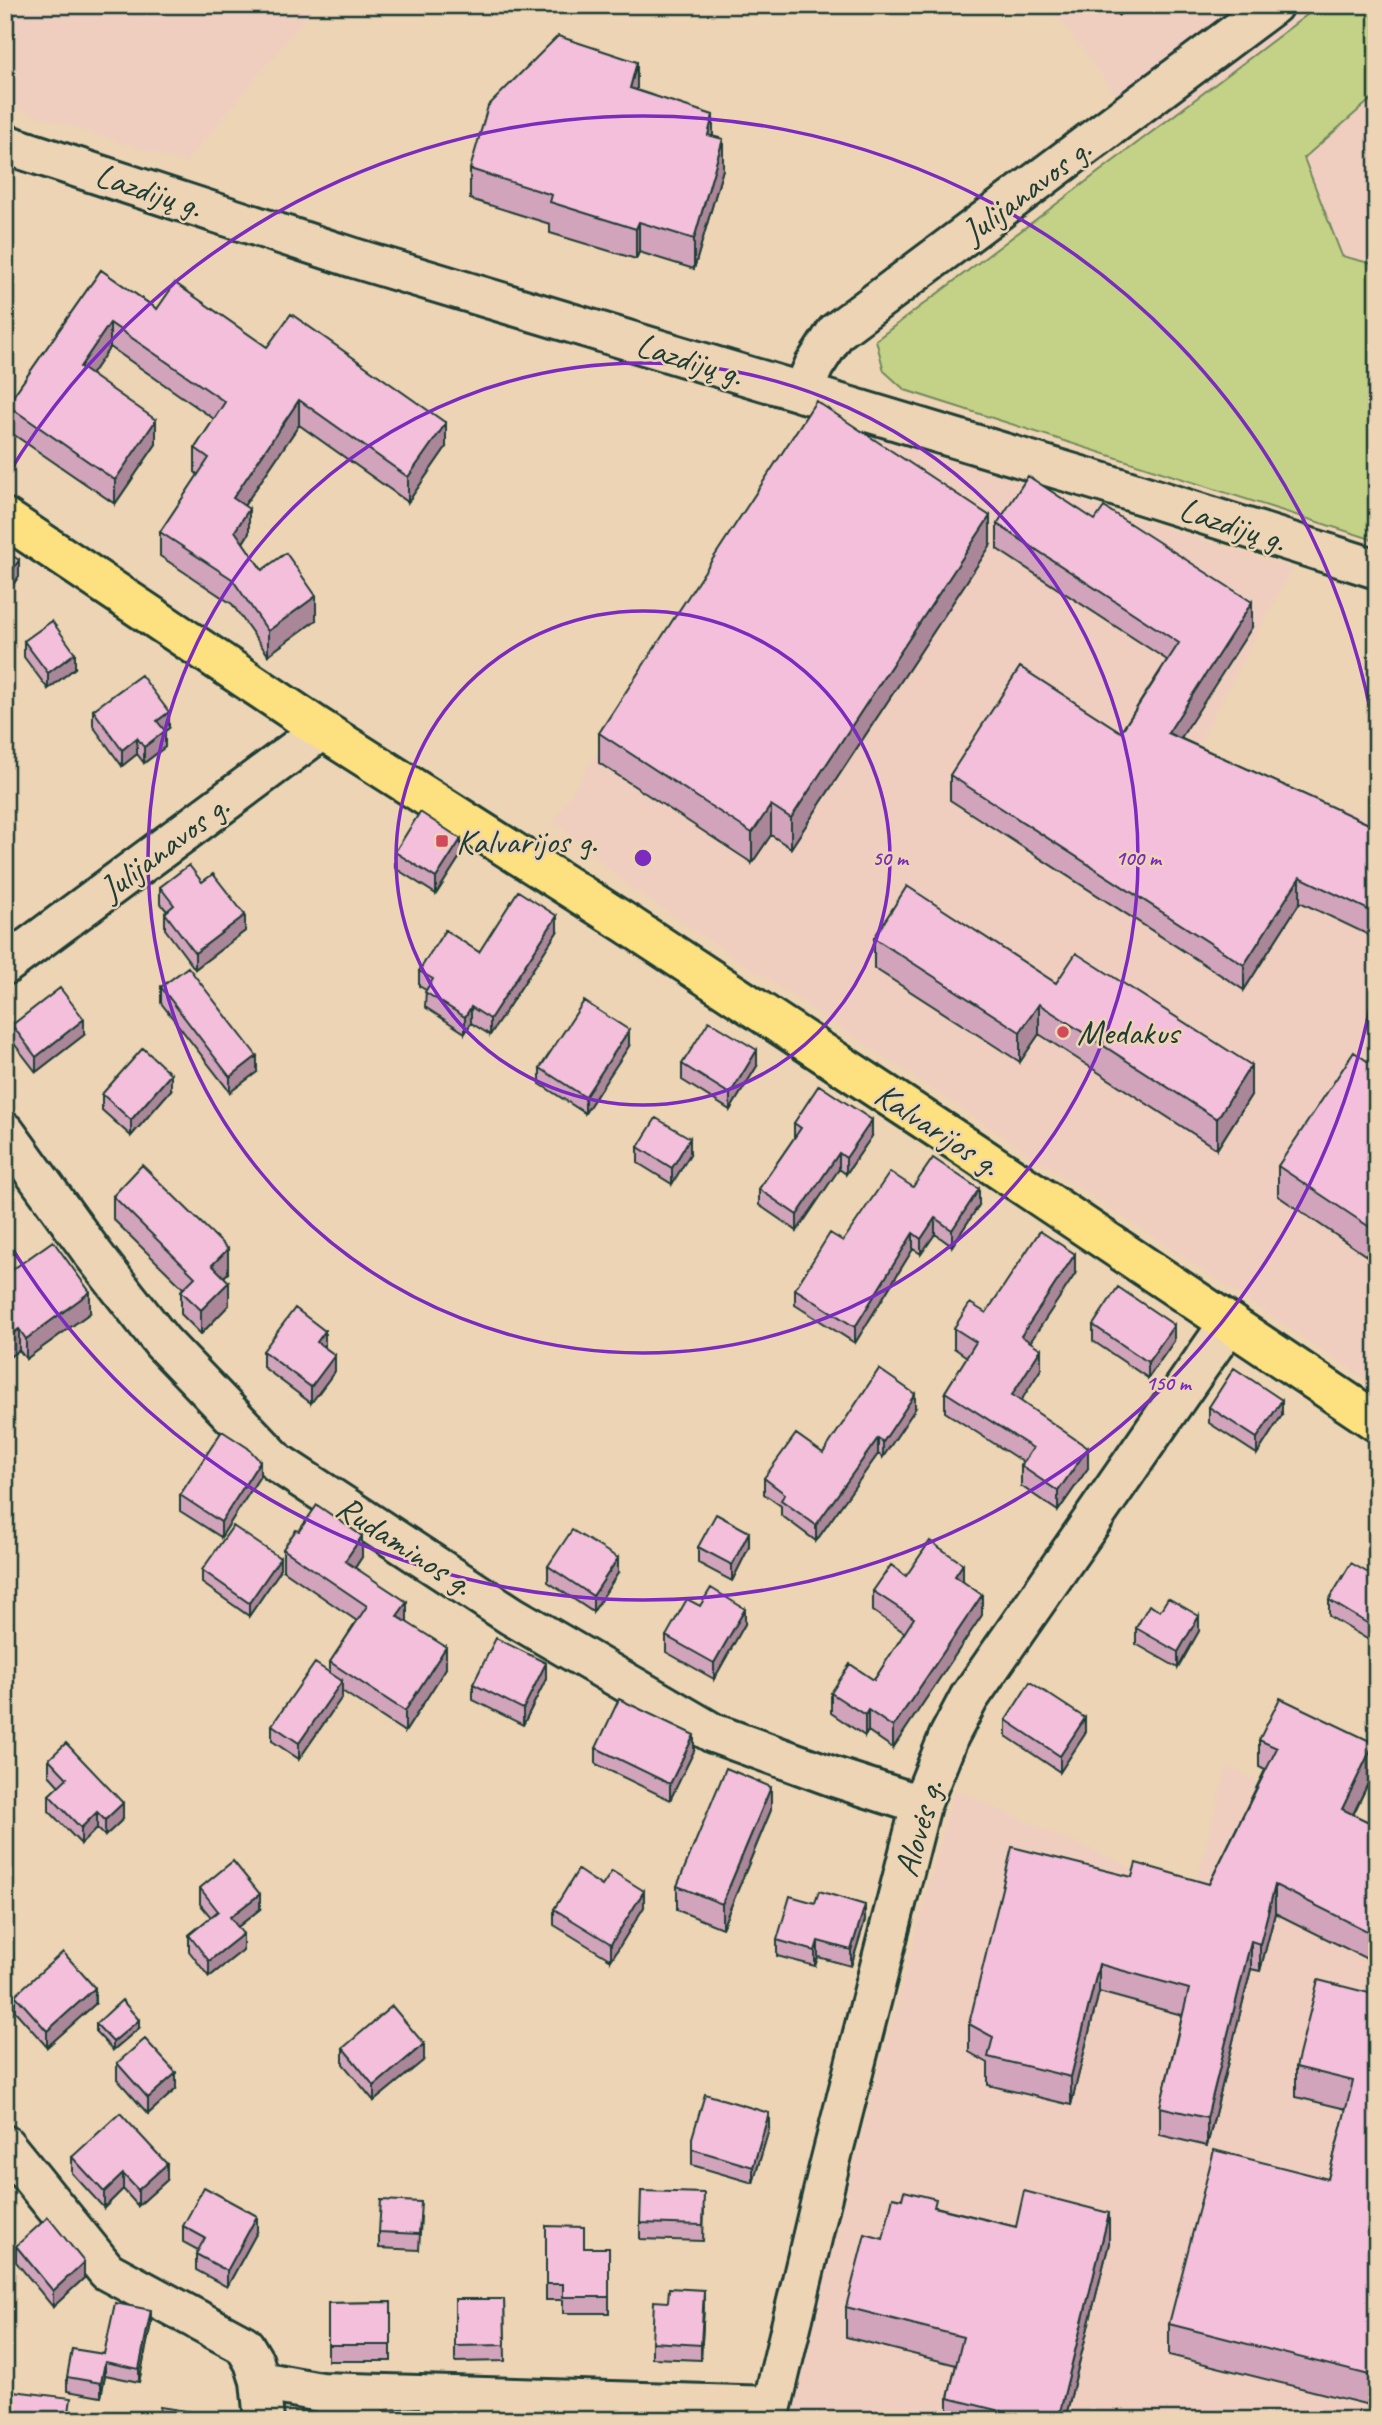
<svg xmlns="http://www.w3.org/2000/svg" width="1382" height="2425" viewBox="0 0 1382 2425" font-family="Caveat,sans-serif">
  <style>
    .built { fill: #efcec0 }
    .green { fill: #c3d286; stroke: #71885d; stroke-width: 2 }
    .lines { fill: none; stroke-linecap: round; stroke-linejoin: round }
    .minor-casing { stroke: #1f3d34; stroke-width: 44 }
    .major-casing { stroke: #1f3d34; stroke-width: 44 }
    .minor { stroke: #edd4b5; stroke-width: 38 }
    .major { stroke: #fde080; stroke-width: 38 }
    .wall { fill: #d1a4bc; stroke: #1f3d34; stroke-width: 2 }
    .shaded-wall { fill: #aa8699; stroke: #1f3d34; stroke-width: 2 }
    .building { fill: #f3bfdb; stroke: #1f3d34; stroke-width: 2 }
    .ring { fill: none; stroke: #7b2cbf; stroke-width: 3.5 }
    .poi-dot { fill: #d1495b; stroke: #edd4b5; stroke-width: 2.5 }
    .labels { text-anchor: middle; stroke-width: 5; stroke-linejoin: round; paint-order: stroke }
    .street-label { font-size: 35px; fill: #1f3d34; stroke: #edd4b5 }
    .poi-label { font-size: 35px; fill: #1f3d34; stroke: #edd4b5; text-anchor: start }
    .centre { fill: #7b2cbf; stroke: #edd4b5; stroke-width: 3.5 }
    .ring-label { font-size: 21px; text-anchor: middle; font-weight: bold; fill: #7b2cbf; stroke: #edd4b5; stroke-width: 5; stroke-linejoin: round; paint-order: stroke }
  </style>
  <rect width="100%" height="100%" fill="#edd4b5"/>
  <filter id="ink" filterUnits="userSpaceOnUse"><feTurbulence type="fractalNoise" baseFrequency=".0143" numOctaves="2"/><feDisplacementMap in="SourceGraphic" scale="14" xChannelSelector="R" yChannelSelector="G"/><feConvolveMatrix kernelMatrix="1 2 1 2 8 2 1 2 1" color-interpolation-filters="sRGB"/></filter>
  <g filter="url(#ink)">
    <path class="built" d="M5,5H316L185,163L5,105Z
      M1050,5H1320L1146,136Z
      M1377,94V265L1342,256L1303,158Z
      M810,416L1292,568L1187,766L1377,817V1387L628,886L554,821Z
      M1227,1766L1377,1840V2420H785L954,1790L1193,1894Z"/>
    <path class="green" d="M1320,5H1377V94L1304,158L1342,256L1377,265V541L905,390L884,371L876,340Z"/>
    <g class="lines">
      <defs>
        <path id="minor" d="M5,144L354,258L1101,482L1377,569
          M802,393L814,366L836,332L1273,5
          M5,965L322,730
          M5,1132L94,1255L162,1342L278,1463L512,1616L713,1733L834,1777L921,1805
          M5,2145L107,2271L244,2345L254,2362L260,2381L320,2392L772,2406L829,2167L921,1805L949,1736L969,1698L1229,1323
          M260,2381L264,2420"/>
        <path id="major" d="M5,518L322,730L627,924L972,1151L1377,1422"/>
      </defs>
      <use href="#minor" class="minor-casing"/>
      <use href="#major" class="major-casing"/>
      <use href="#minor" class="minor"/>
      <use href="#major" class="major"/>
    </g>
    <path class="wall" d="M1112,5H1132L1119,15Z
      M637,91L713,136L723,169L694,269L639,252L636,259L550,233V224L470,199V169Z
      M101,270L157,309L267,347L446,447L408,502L299,425L244,506L249,533L243,543L262,570L316,620L268,655L232,604L160,556V532L198,475L195,472V448L214,419L110,347L91,375L156,444L115,504L7,430V405Z
      M997,524L1252,627L1180,738L1377,828V939L1300,902L1244,990L950,800V775L1121,732L1167,660L997,549Z
      M990,546L791,848L771,835L752,863L599,763V733Z
      M24,641L75,668L48,689L24,657Z
      M93,710L169,728L165,731V747L144,763L137,754L122,766L93,726Z
      M395,852L461,855L436,894L395,868Z
      M202,882L245,931L195,969L165,929V913L167,911L160,903V887Z
      M557,932L490,1035L471,1023L465,1033L425,1007L426,990L419,986V971L479,952Z
      M874,938L1056,983L1251,1095L1217,1149L1039,1034L1020,1062L874,968Z
      M161,987L257,1072L230,1092L161,1003Z
      M12,1025L84,1035L36,1072L12,1041Z
      M629,1046L585,1113L540,1084V1068Z
      M682,1064L757,1066L730,1110L682,1080Z
      M1377,1068V1263L1278,1196V1166Z
      M171,1090L131,1136L102,1110V1094Z
      M794,1123L872,1136L846,1174L839,1169L797,1231L759,1205V1189L794,1138Z
      M638,1147L690,1154L672,1184L638,1163Z
      M913,1187L979,1205L952,1246L935,1234L921,1254L913,1249L855,1343L795,1305V1289L843,1241Z
      M113,1196L228,1273L224,1277L229,1305L201,1334L181,1314V1291L183,1288L113,1219Z
      M1075,1274L1030,1342L1041,1369L1020,1401L1088,1468L1058,1511L1021,1486V1466L1023,1462L945,1412V1392L967,1357L954,1348V1328Z
      M5,1275L90,1313L26,1359L19,1350L5,1360Z
      M1093,1325L1174,1341L1148,1378L1093,1341Z
      M325,1347L335,1371L311,1403L263,1367V1351Z
      M1209,1407L1282,1415L1257,1454L1209,1423Z
      M915,1409L883,1457L878,1454L816,1541L781,1515V1506L764,1494V1478L823,1453Z
      M260,1476L221,1537L180,1511V1495Z
      M299,1531L362,1557L355,1568L407,1622L446,1668L405,1732L342,1691V1697L299,1759L272,1741V1725L330,1673V1662L357,1621L283,1570V1549Z
      M698,1547H749L732,1581L698,1563Z
      M548,1566L618,1573L593,1612L548,1582Z
      M202,1570L280,1571L249,1616L202,1583Z
      M906,1576L963,1581L982,1615L893,1748L868,1731L865,1736L831,1713V1693L874,1680L905,1633L873,1611V1591Z
      M1377,1578V1645L1329,1616V1600Z
      M700,1606L745,1624L714,1679L666,1652V1636Z
      M1160,1611L1199,1631L1178,1668L1136,1644V1628Z
      M546,1679L523,1725L473,1700V1684Z
      M1006,1720L1085,1734L1060,1772L1006,1736Z
      M1259,1740L1374,1771L1353,1815L1377,1826V1964L1275,1913L1260,1971L1251,1969L1207,2146L1160,2135V2107L1182,2015L1099,1992L1071,2105L988,2085V2063L969,2052V2024L1132,1877L1209,1884L1265,1770L1259,1767Z
      M596,1748L694,1751L670,1800L596,1764Z
      M49,1759L123,1819L105,1836L97,1828L81,1844L49,1811V1795L59,1786L49,1775Z
      M771,1810L722,1928L677,1910V1886Z
      M602,1886L644,1907L611,1960L554,1925V1909Z
      M200,1888L260,1909L238,1927L243,1950L209,1977L189,1951V1935L211,1917L200,1904Z
      M865,1920L851,1966L818,1957L815,1966L777,1956V1940Z
      M15,1995L95,2004L47,2047L15,2011Z
      M1377,1995V2407L1169,2355V2324L1328,2179L1346,2109L1296,2097V2067Z
      M96,2024L139,2028L113,2050L96,2032Z
      M343,2048L424,2060L374,2101L343,2064Z
      M117,2063L176,2089L148,2114L117,2079Z
      M769,2129L753,2183L692,2165V2138Z
      M72,2157L167,2180L138,2206L123,2189L104,2208L72,2173Z
      M936,2207L1016,2227L1109,2243L1065,2420H948V2398L956,2365L846,2337V2307L883,2239Z
      M704,2209L703,2241L640,2239V2223Z
      M421,2217L419,2250L379,2248V2232Z
      M183,2226L257,2232L227,2287L196,2270V2254L198,2250L183,2242Z
      M546,2226L584,2248H609V2313H563V2300H546Z
      M16,2246L84,2278L53,2307L16,2262Z
      M455,2299H504L505,2361L455,2362Z
      M391,2302V2361H328V2303Z
      M668,2302L704,2305L701,2360L652,2358V2342Z
      M151,2323L139,2382L105,2375L101,2397L67,2391V2377Z"/>
    <path class="shaded-wall" d="M1119,5H1132L1119,15Z
      M637,62V92L630,88Z
      M713,115V146L708,135Z
      M723,139V169L694,269V239Z
      M639,222V252L636,259V229Z
      M110,323V347L80,391V367Z
      M299,400V425L233,522V498Z
      M156,420V444L115,504V480Z
      M446,423V447L408,502V477Z
      M249,509V533L235,555V531Z
      M990,516V546L791,848V818Z
      M19,560V576L5,597V581Z
      M316,596V620L268,655V631Z
      M1252,602V627L1168,758V733Z
      M75,653V668L48,689V673Z
      M169,712V728L157,737V721Z
      M165,731V747L144,763V747Z
      M137,738V754L122,766V750Z
      M771,805V835L752,863V833Z
      M461,839V855L436,894V878Z
      M1300,877V902L1244,990V965Z
      M245,915V931L195,969V953Z
      M557,916V932L490,1035V1019Z
      M1039,1004V1034L1020,1062V1032Z
      M471,1007V1023L465,1033V1017Z
      M84,1019V1035L36,1072V1057Z
      M629,1030V1046L585,1113V1097Z
      M757,1050V1066L730,1110V1094Z
      M257,1056V1072L230,1092V1077Z
      M1251,1065V1095L1217,1149V1119Z
      M171,1074V1090L131,1136V1120Z
      M872,1120V1136L846,1174V1158Z
      M690,1138V1154L672,1184V1168Z
      M839,1153V1169L797,1231V1215Z
      M979,1189V1205L952,1246V1230Z
      M935,1218V1234L921,1254V1239Z
      M913,1233V1249L855,1343V1327Z
      M228,1249V1273L212,1288V1265Z
      M1075,1254V1274L1021,1356V1336Z
      M229,1282V1305L201,1334V1310Z
      M90,1292V1313L26,1359V1339Z
      M1174,1325V1341L1148,1378V1362Z
      M19,1329V1350L5,1360V1339Z
      M325,1331V1347L317,1358V1342Z
      M1041,1349V1369L1012,1415V1395Z
      M335,1355V1371L311,1403V1387Z
      M915,1394V1409L883,1457V1442Z
      M1282,1400V1415L1257,1454V1438Z
      M878,1438V1454L816,1541V1525Z
      M1088,1448V1468L1058,1511V1491Z
      M260,1461V1476L221,1537V1522Z
      M749,1532V1547L732,1581V1565Z
      M362,1536V1557L345,1582V1561Z
      M280,1558V1571L249,1616V1603Z
      M618,1558V1573L593,1612V1596Z
      M963,1564V1584L955,1576Z
      M982,1595V1615L893,1748V1727Z
      M407,1602V1623L397,1616Z
      M745,1609V1624L714,1679V1663Z
      M1199,1616V1631L1178,1668V1652Z
      M446,1647V1668L405,1732V1711Z
      M546,1663V1679L523,1725V1709Z
      M342,1681V1697L299,1759V1743Z
      M868,1710V1731L865,1736V1715Z
      M1085,1718V1734L1060,1772V1756Z
      M694,1735V1751L670,1800V1784Z
      M1374,1743V1771L1342,1837V1809Z
      M771,1787V1810L722,1928V1904Z
      M123,1803V1819L105,1836V1820Z
      M97,1812V1828L81,1844V1828Z
      M1275,1885V1913L1260,1971V1944Z
      M644,1891V1907L611,1960V1944Z
      M260,1894V1909L230,1933V1917Z
      M865,1905V1920L851,1966V1950Z
      M243,1934V1950L209,1977V1961Z
      M818,1941V1957L815,1966V1951Z
      M1251,1941V1969L1207,2146V2118Z
      M1099,1964V1992L1071,2105V2077Z
      M95,1988V2004L47,2047V2031Z
      M139,2020V2028L113,2050V2042Z
      M424,2044V2060L374,2101V2086Z
      M176,2073V2089L148,2114V2098Z
      M769,2113V2129L753,2183V2167Z
      M167,2164V2180L138,2206V2190Z
      M123,2174V2189L104,2208V2192Z
      M1109,2213V2243L1065,2420H1058Z
      M257,2216V2232L227,2287V2271Z
      M84,2262V2278L53,2307V2291Z
      M704,2290V2305L701,2360V2345Z
      M151,2310V2323L139,2382V2369Z
      M105,2362V2375L101,2397V2383Z"/>
    <path class="building" d="M558,36L637,62L630,88L713,115L708,135L723,139L694,239L639,222L636,229L550,202L552,195L470,169L488,106Z
      M101,270L157,309L175,283L267,347L291,314L446,423L408,477L299,400L233,498L249,509L235,531L262,570L286,553L316,596L268,631L232,579L160,532L209,458L195,448L225,402L110,323L80,367L156,420L115,480L7,405Z
      M816,401L990,516L791,818L771,805L752,833L599,733Z
      M1028,476L1095,520L1104,507L1252,602L1168,733L1343,812L1377,828V914L1300,877L1244,965L950,775L1020,667L1121,732L1179,643L997,524Z
      M5,551L19,560L5,581Z
      M52,621L75,653L48,673L24,641Z
      M141,675L169,712L157,721L165,731L144,747L137,738L122,750L93,710Z
      M420,812L461,839L436,878L395,852Z
      M189,865L202,882L213,874L245,915L195,953L165,913L174,905L160,887Z
      M907,886L1056,983L1076,953L1251,1065L1217,1119L1039,1004L1020,1032L874,938Z
      M518,891L557,916L490,1019L471,1007L465,1017L425,992L433,979L419,971L445,930L479,952Z
      M188,967L257,1056L230,1077L161,987Z
      M60,988L84,1019L36,1057L12,1025Z
      M584,1001L629,1030L585,1097L540,1068Z
      M709,1021L757,1050L730,1094L682,1064Z
      M143,1048L171,1074L131,1120L102,1094Z
      M1354,1052L1377,1068V1232L1278,1166Z
      M819,1085L872,1120L846,1158L839,1153L797,1215L759,1189L801,1128L794,1123Z
      M656,1118L690,1138L672,1168L638,1147Z
      M933,1158L979,1189L952,1230L935,1218L921,1239L913,1233L855,1327L795,1289L830,1233L843,1241L890,1172L913,1187Z
      M142,1165L228,1249L212,1265L229,1282L201,1310L181,1291L195,1277L113,1196Z
      M1040,1231L1075,1254L1021,1336L1041,1349L1012,1395L1088,1448L1058,1491L1021,1466L1033,1448L945,1392L976,1342L954,1328L970,1303L986,1313Z
      M53,1241L90,1292L26,1339L19,1329L5,1339V1275Z
      M1118,1287L1174,1325L1148,1362L1093,1325Z
      M295,1308L325,1331L317,1342L335,1355L311,1387L263,1351Z
      M1234,1368L1282,1400L1257,1438L1209,1407Z
      M879,1369L915,1394L883,1442L878,1438L816,1525L781,1500L785,1494L764,1478L796,1434L823,1453Z
      M222,1431L248,1448L260,1461L221,1522L180,1495Z
      M317,1505L362,1536L345,1561L407,1602L397,1616L446,1647L405,1711L330,1662L367,1606L283,1549L296,1530L299,1531Z
      M716,1514L749,1532L732,1565L698,1547Z
      M233,1526L280,1558L249,1603L202,1570Z
      M572,1530L618,1558L593,1596L548,1566Z
      M930,1541L963,1564L955,1576L982,1595L893,1727L868,1710L865,1715L831,1693L850,1664L874,1680L914,1618L873,1591L891,1565L906,1576Z
      M1351,1563L1377,1578V1629L1329,1600Z
      M711,1588L745,1609L714,1663L666,1636L687,1599L700,1606Z
      M1168,1598L1199,1616L1178,1652L1136,1628L1149,1605L1160,1611Z
      M496,1638L546,1663L523,1709L473,1684Z
      M315,1663L342,1681L299,1743L272,1725Z
      M1030,1682L1085,1718L1060,1756L1006,1720Z
      M1280,1698L1374,1743L1342,1809L1377,1826V1936L1275,1885L1260,1944L1251,1941L1207,2118L1160,2107L1189,1989L1099,1964L1071,2077L988,2057L993,2037L969,2024L1012,1847L1132,1877L1136,1863L1209,1884L1277,1748L1259,1740Z
      M619,1699L694,1735L670,1784L596,1748Z
      M66,1743L123,1803L105,1820L97,1812L81,1828L49,1795L67,1778L49,1759Z
      M726,1768L771,1787L722,1904L677,1886Z
      M233,1861L260,1894L230,1917L243,1934L209,1961L189,1935L218,1911L200,1888Z
      M578,1870L602,1886L612,1871L644,1891L611,1944L554,1909Z
      M819,1891L865,1905L851,1950L818,1941L815,1951L777,1940L790,1896L815,1903Z
      M63,1952L95,1988L47,2031L15,1995Z
      M1318,1980L1377,1995V2377L1169,2324L1214,2150L1328,2179L1353,2081L1296,2067Z
      M122,2000L139,2020L113,2042L96,2024Z
      M392,2006L424,2044L374,2086L343,2048Z
      M145,2039L176,2073L148,2098L117,2063Z
      M705,2094L769,2113L753,2167L692,2149V2138Z
      M120,2113L167,2164L138,2190L123,2174L104,2192L72,2157Z
      M204,2187L257,2216L227,2271L196,2254L205,2238L183,2226Z
      M641,2191L704,2193L703,2225L640,2223Z
      M904,2191L936,2199L934,2207L1016,2227L1024,2191L1109,2213L1058,2420H1036L948,2398L963,2337L846,2307L865,2234L883,2239L893,2197L902,2199Z
      M381,2200L421,2202L419,2234L379,2232Z
      M48,2217L84,2262L53,2291L16,2246Z
      M546,2226L584,2227V2248H609V2297H563V2284H546Z
      M669,2288L704,2290L701,2345L652,2342L654,2301L668,2302Z
      M455,2299H504L505,2345L455,2346Z
      M391,2302V2345H328V2303Z
      M115,2303L151,2310L139,2369L105,2362L101,2383L67,2377L72,2349L104,2354Z
      M5,2390L71,2398L68,2420H5Z
      M160,2407L206,2414L205,2420H158Z
      M419,2408L420,2420H384L383,2410Z
      M667,2415L690,2420H666Z"/>
  </g>
  <g class="ring">
    <circle cx="643" cy="858" r="247"/>
    <circle cx="643" cy="858" r="495"/>
    <path d="M1376 974A742 742 0 0 1 7 1240M7 476A742 742 0 0 1 1376 742"/>
  </g>
  <g class="poi-dot">
    <rect x="435" y="834" width="14" height="14" rx="3.5"/>
    <circle cx="1063" cy="1032" r="7"/>
  </g>
  <g class="labels">
    <g class="street-label">
      <text transform="translate(149 190) rotate(18)" y="12">Lazdijų g.</text>
      <text transform="translate(1026 190) rotate(-37)" y="12">Julijanavos g.</text>
      <text transform="translate(690 359) rotate(17)" y="12">Lazdijų g.</text>
      <text transform="translate(1233 524) rotate(18)" y="12">Lazdijų g.</text>
      <text transform="translate(164 847) rotate(-37)" y="12">Julijanavos g.</text>
      <text transform="translate(938 1129) rotate(33)" y="12">Kalvarijos g.</text>
      <text transform="translate(405 1545) rotate(33)" y="12">Rudaminos g.</text>
      <text transform="translate(918 1828) rotate(-74)" y="12">Alovės g.</text>
    </g>
    <g class="poi-label">
      <text x="456" y="853">Kalvarijos g.</text>
      <text x="1077" y="1044">Medakus</text>
    </g>
  </g>
  <circle cx="643" cy="858" r="10" class="centre"/>
  <g class="ring-label">
    <text x="890" y="865">50 m</text>
    <text x="1138" y="865">100 m</text>
    <text x="1168" y="1390">150 m</text>
  </g>
  <rect width="1382" height="2425" fill="none" stroke="#edd4b5" stroke-width="28"/>
  <rect x="14" y="14" width="1354" height="2397" fill="none" stroke="#1f3d34" stroke-width="2.5" filter="url(#ink)"/>
</svg>
